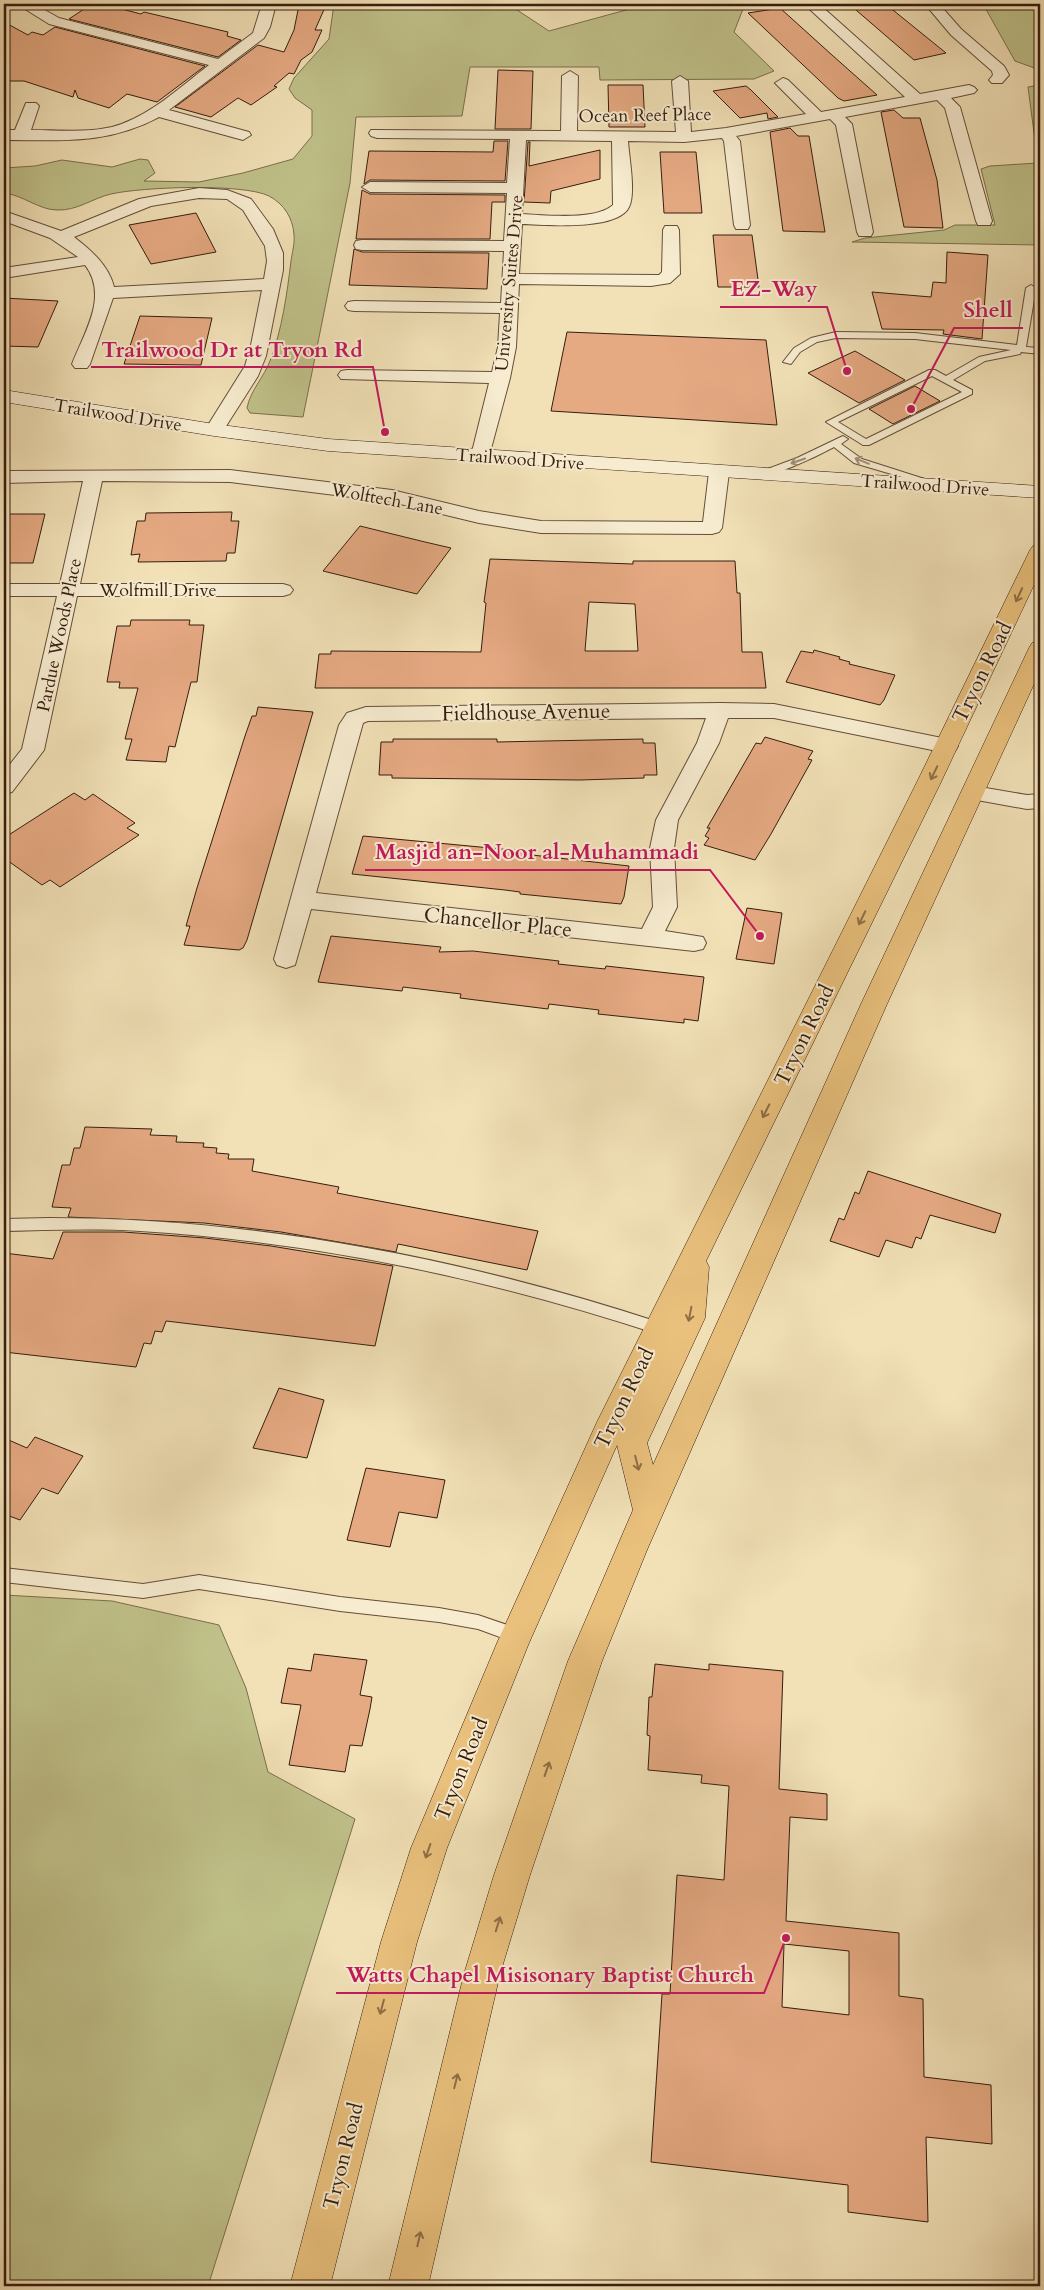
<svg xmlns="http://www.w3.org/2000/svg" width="1044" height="2290" viewBox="0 0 1044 2290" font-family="Cardo,serif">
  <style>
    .green { fill: #c0c18a; stroke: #7a6f4c }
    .building { fill: #e6aa83; stroke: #351d0f; fill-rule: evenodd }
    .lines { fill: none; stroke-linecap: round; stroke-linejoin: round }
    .lane-casing { stroke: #644e39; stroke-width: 2 }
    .street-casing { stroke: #644e39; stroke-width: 2 }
    .secondary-casing { stroke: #351d0f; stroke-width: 1 }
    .primary-casing { stroke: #351d0f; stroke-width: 1 }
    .lane { fill: #f7ecd0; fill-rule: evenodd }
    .street { fill: #f7ecd0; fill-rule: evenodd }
    .secondary { fill: #f7ecd0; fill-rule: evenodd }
    .primary { fill: #e9c07c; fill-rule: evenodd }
    .oneway { stroke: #a08f79 }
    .oneway2 { stroke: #8f6e46 }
    .labels { text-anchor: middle; stroke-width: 4; stroke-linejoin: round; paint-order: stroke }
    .far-street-label { font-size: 18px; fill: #351d0f; stroke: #f7ecd0 }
    .street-label { font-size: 21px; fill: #351d0f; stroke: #f7ecd0 }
    .leader { fill: none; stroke: #c2185b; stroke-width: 2 }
    .callout-dot { fill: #c2185b; stroke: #f7ecd0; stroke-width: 2 }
    .callout-label { font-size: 22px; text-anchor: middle; font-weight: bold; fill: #c2185b; stroke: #f7ecd0; stroke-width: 4; stroke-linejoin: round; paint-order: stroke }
  </style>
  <rect width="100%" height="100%" fill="#f2e1b7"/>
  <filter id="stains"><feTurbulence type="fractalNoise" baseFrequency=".004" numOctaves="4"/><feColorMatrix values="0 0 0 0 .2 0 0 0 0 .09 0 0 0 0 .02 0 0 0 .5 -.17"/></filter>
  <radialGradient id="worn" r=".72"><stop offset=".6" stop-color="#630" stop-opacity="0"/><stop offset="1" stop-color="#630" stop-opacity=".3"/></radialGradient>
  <path class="green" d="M334,4H508L549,31L648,4H745L734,32L774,71L754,79L600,80L599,67H470L462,116L356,117L350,183L303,417L250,413L247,408C250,391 264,377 270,361C282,330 287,294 291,261C292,253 295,243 294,235C293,218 284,204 269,196C243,183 141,187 111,194C93,198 77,211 57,210C39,210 23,195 4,193V168L35,166L62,160L112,167L140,159L148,160L155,173L144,181L199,182L243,173L293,159L312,136V110L295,98L289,89L294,78L329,39Z
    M983,4H1040V70L1015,61Z
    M1040,85V245L852,242L865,238L944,230L955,225H995L981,169L990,166L1038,163L1028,87Z
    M4,1595L112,1601L219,1625L246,1688L268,1772L355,1819L208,2286H4Z"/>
  <path class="building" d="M849,4L888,6L946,53L914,60Z
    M90,5L107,9L110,6L141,14L144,12L228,32L227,36L241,40L218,57L69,19Z
    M299,5H326L315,30H322L312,52L301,60L294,74L289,73L274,86L277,87L251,105L238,98L211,117L175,107L258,45L284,52L294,30Z
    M780,8L832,55L877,95L844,101L838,98L748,13Z
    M4,22L28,35L32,32L43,35L55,27L205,66L157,102L127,94L109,108L78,98L75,90L73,97L24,81H4Z
    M498,70L533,71L531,129H495Z
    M608,85H643L645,127H609Z
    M746,86L751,90L778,117L768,119L767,113L740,118L713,91Z
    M894,110L903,118H920L937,180L943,228L904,227L881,112Z
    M790,128L798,136H809L825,232L783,231L770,132Z
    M494,141H508L505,181L370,180L364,184L369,151L493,152Z
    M528,142H530L529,166L600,150V179L551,191L550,203L524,202Z
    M660,152H696L702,213H664Z
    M362,190L370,194L505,195V202H492L490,239H356Z
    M196,213L216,252L151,264L129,225Z
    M713,235H752L759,287H718Z
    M354,249L362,252L489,253L487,289L349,285Z
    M947,252L988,255L982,339L943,334L944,330L882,329L872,292L931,297L933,282L946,283Z
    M4,298L58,301L38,347L4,346Z
    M140,316L212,318L201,365L124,364Z
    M567,332L766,340L777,425L551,411Z
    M855,351L905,380L859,403L808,373Z
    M915,386L940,401L893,424L869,409Z
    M232,512L231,521H239L235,553H227L226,561L138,562L140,554L131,555L137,521H145L146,513Z
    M7,514H45L33,563H4V528Z
    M360,526L425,542L451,548L417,594L323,571Z
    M490,559L633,564V561H735L737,593H740L742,652H762L766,688H315L319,654H331V651L481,652L486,603L484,602ZM589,602L635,604L638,651H585Z
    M131,620H190L189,625H204L197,682H191L175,747L169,746L166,762L126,760L132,739H125L138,688H119L120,682H107L117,626H130Z
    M814,650L840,657L839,659L850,662L849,664L895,675L884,700L880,705L786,682L801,651L813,653Z
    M258,707L313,712L247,940L243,948L239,950L184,945L190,926H186L197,888L245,736L252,716H256Z
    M765,737L813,751L808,759L812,760L771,834L755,860L704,845L709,838L705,836L710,828H707L756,743L761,744Z
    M393,739H497V742L643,739V743H655L657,775H644V778L580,780L392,778V775H379L381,742H393Z
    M74,793L85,800L93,794L135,823L127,828L139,835L60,887L50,880L42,885L4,858V838Z
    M363,836L533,852L532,855L629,866L624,897L621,904L520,894V892L505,890L352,874Z
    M747,908L782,913L774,964L736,959Z
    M331,936L441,947L439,952L473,951L559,961L558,964L605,969L606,966L704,977L698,1021L684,1019V1023L598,1014L599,1010L549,1004L548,1009L460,998L461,994L403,987L402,991L318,982Z
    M85,1127L152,1129L150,1135L177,1136L176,1142L204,1143L203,1147L217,1148L216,1153L229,1154L228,1159H254L252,1171L339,1187L337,1193L538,1231L527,1270L398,1244L396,1252L281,1232L204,1223L68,1217L71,1208L52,1207L62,1165H70L74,1148H80Z
    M868,1171L1001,1214L995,1233L930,1215L921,1239L916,1237L912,1248L886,1240L879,1257L830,1241L839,1218L844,1220L855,1192L859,1194Z
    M63,1232H123L205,1238L271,1246L393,1266L375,1346L166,1321L162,1332L155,1331L151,1344L144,1343L136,1367L4,1352V1253L53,1259Z
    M279,1388L324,1400L307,1458L253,1448Z
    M35,1437L83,1456L58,1494L42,1488L20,1520L4,1514V1438L27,1448Z
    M366,1468L445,1480L437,1518L399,1512L390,1547L347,1540Z
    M314,1654L367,1660L360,1695L372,1697L370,1709L362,1746L350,1745L345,1772L289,1765L301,1705L281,1703L288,1668L311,1671Z
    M655,1664L709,1670V1664L783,1671L779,1789L827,1794V1820L790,1817L786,1921L899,1933V1996L923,1999L924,2077L991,2085L992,2144L926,2137L928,2222L848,2212V2185L651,2162L662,1994H670L677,1875L724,1880L729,1786L701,1783L702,1775L648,1770L650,1736L647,1735L649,1697H652ZM784,1944L849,1951V2015L782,2007Z"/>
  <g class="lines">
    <defs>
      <path id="lane" d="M1031,285L1036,288L1026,347L1040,348V354L1021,352L1020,354L985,361L953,380L972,390V394L869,445H863L826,422L929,370H935L946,376L979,357L1011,350L915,339L836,338L817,342L800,352L791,364L783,362L794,348L811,338L836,332L915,333L1017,345L1026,288ZM932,376L962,392L866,439L838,422Z
        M843,436L848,439L841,444L862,459L934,482L929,485L854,463L834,447C821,454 764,483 754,474L797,458Z
        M49,1218C255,1218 462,1258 658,1322L663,1324L665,1328L663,1332L658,1334C491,1279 315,1242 140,1231C94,1228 49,1230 4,1231V1219Z
        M4,1568L143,1584L199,1575L340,1597L439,1608L478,1615L522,1630L524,1635L522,1640L516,1643L478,1629L439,1622L340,1611L199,1589L143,1598L4,1582Z"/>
      <path id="street" d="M17,4H34L59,18L218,59L253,33L262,4H276L270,27L264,38L169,110L249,132L251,135L243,140L159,117C107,145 61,140 4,140V130H15L26,103H36L39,106L31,130C57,130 86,133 112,127C149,117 179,88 209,65L49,24Z
        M804,4H819L920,94L969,85L974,87L977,90L974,93L951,98L960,107L992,221L990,225H978L976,221L945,108L937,100L845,117L852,124L873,232L871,236H859L857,232L836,125L830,119L736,136L740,141L750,225L748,229H736L734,225L724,141L722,138L684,142L628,141C629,157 636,193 629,207C618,231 544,225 522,224L519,274L659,275L662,272L663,230L665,226H677L679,230L680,274L670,283L651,286L519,284L516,347L510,378L488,460H474L471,456L489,383L341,379L338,375L341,371L347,370L492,372L498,347L500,313L354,311L348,310L345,306L348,302L354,301L501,303L504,251L362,250L356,249L354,245L356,241L362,240L504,241L507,193L370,192L362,187L370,182L507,183L510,139L377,138L371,136L369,133L371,130L561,131L562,76L570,71L578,76L577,131L676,132L672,81L680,76L688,81L691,132L726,128L806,114L775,83L783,78L788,80L821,112L905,97ZM526,140L612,141L613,205C595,221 545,215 522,214Z
        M925,4H939L961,29L1004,66L1009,75L1002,83H992L989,80L993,75L992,71L951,35Z
        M199,188L227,190L251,199L273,229L283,253V270L266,356L258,376L221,434H207L205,430L245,366L251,345L262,290L113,298L90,364L87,368H75L72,364C84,333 109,296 85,265L4,278V268L78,257L50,238L4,221V211L61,231L139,199ZM199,198L227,199L243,210L265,246L267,261L264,279L114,287C109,266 91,250 74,237L151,206Z
        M719,466L726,468L729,472L722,528L719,532L712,534L541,533L479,523L392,502L230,482L102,481L80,584H283L290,586L293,590L290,594L283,596H77L44,750L12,792L4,794V772L22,749L57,596H4V584H60L83,481L4,483V471L230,470L392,490L479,511L541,521L703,522L709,472L712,468Z
        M720,703L774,704L947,739L955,741L958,746L955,751L947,753L774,718H728L719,743L678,820L674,848L677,907L665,931L703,937L706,943L703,949L694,951L311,909L295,965L286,968L277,965L274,959L339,725L347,713L366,707ZM706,718L697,743L656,820L650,848L653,907L642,929L316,893L363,723L368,721Z
        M974,786L1027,795L1040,794V808L1027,809L966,798L963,793L966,788Z"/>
      <path id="secondary" d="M4,390L214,424L328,439L1040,486V498L328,451L214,436L4,402Z"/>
      <path id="primary" d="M1040,544V572L941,782L706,1261L709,1267L705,1318L647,1443L653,1465L861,1004L1029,648L1032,643L1040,641V671L887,1004L647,1550L602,1661L530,1875L500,1974L428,2286H388L464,1974L494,1875L568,1661L633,1510L617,1445L529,1643L447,1848L417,1942L330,2286H290L381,1942L411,1848L497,1643L597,1422L917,782L1030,550L1033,546Z"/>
    </defs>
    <use href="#lane" class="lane-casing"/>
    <use href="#street" class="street-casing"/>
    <use href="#secondary" class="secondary-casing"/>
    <use href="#primary" class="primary-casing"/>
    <use href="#lane" class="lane"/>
    <use href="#street" class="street"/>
    <use href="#secondary" class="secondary"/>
    <use href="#primary" class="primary"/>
  </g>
  <defs><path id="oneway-shaft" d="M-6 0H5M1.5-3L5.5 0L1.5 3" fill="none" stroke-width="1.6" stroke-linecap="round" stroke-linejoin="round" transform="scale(1.25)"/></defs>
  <g class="oneway">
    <use href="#oneway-shaft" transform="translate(798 461) rotate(161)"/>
    <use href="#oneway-shaft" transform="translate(862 461) rotate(-158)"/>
  </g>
  <g class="oneway2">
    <use href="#oneway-shaft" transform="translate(1019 595) rotate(115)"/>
    <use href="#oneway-shaft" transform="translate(934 773) rotate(116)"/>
    <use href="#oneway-shaft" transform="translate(862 918) rotate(116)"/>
    <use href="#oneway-shaft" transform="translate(766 1111) rotate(117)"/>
    <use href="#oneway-shaft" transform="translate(690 1314) rotate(101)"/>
    <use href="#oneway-shaft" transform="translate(637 1463) rotate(76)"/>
    <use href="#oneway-shaft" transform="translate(547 1769) rotate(-71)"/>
    <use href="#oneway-shaft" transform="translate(428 1851) rotate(109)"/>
    <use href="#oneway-shaft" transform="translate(498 1924) rotate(-73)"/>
    <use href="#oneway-shaft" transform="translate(382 2007) rotate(105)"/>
    <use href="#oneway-shaft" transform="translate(456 2081) rotate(-76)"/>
    <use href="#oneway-shaft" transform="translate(419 2239) rotate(-77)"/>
  </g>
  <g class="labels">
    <g class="far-street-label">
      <text transform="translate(645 115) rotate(-1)" y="6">Ocean Reef Place</text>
      <text transform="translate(509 283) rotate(-85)" y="6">University Suites Drive</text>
      <text transform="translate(118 415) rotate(9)" y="6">Trailwood Drive</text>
      <text transform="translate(520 459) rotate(4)" y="6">Trailwood Drive</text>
      <text transform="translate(925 485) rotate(4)" y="6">Trailwood Drive</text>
      <text transform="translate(387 499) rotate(10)" y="6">Wolftech Lane</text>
      <text x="158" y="596">Wolfmill Drive</text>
      <text transform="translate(59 635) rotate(-78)" y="6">Pardue Woods Place</text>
    </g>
    <g class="street-label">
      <text transform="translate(982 672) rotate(-64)" y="7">Tryon Road</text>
      <text transform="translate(526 712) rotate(-1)" y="7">Fieldhouse Avenue</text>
      <text transform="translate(498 922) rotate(6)" y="7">Chancellor Place</text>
      <text transform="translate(804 1035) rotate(-64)" y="7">Tryon Road</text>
      <text transform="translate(624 1398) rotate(-64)" y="7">Tryon Road</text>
      <text transform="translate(461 1769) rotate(-68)" y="7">Tryon Road</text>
      <text transform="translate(343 2156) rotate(-76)" y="7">Tryon Road</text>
    </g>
  </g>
  <path class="leader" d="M847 371L827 307H720M911 409L954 328H1023M385 432L373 367H91M760 936L710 870H365M786 1938L764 1993H336"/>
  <g class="callout-dot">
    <circle cx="847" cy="371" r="5"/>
    <circle cx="911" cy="409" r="5"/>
    <circle cx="385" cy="432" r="5"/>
    <circle cx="760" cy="936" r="5"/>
    <circle cx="786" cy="1938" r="5"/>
  </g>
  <g class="callout-label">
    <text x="774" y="296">EZ-Way</text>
    <text x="988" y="317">Shell</text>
    <text x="232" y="357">Trailwood Dr at Tryon Rd</text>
    <text x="537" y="859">Masjid an-Noor al-Muhammadi</text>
    <text x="550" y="1982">Watts Chapel Misisonary Baptist Church</text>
  </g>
  <rect width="1044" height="2290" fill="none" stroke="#f2e1b7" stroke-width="20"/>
  <rect x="5" y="5" width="1034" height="2280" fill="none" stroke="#351d0f" stroke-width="2.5"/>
  <rect x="10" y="10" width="1024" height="2270" fill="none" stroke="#351d0f"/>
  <rect width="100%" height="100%" filter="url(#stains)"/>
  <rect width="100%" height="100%" fill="url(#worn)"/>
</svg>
